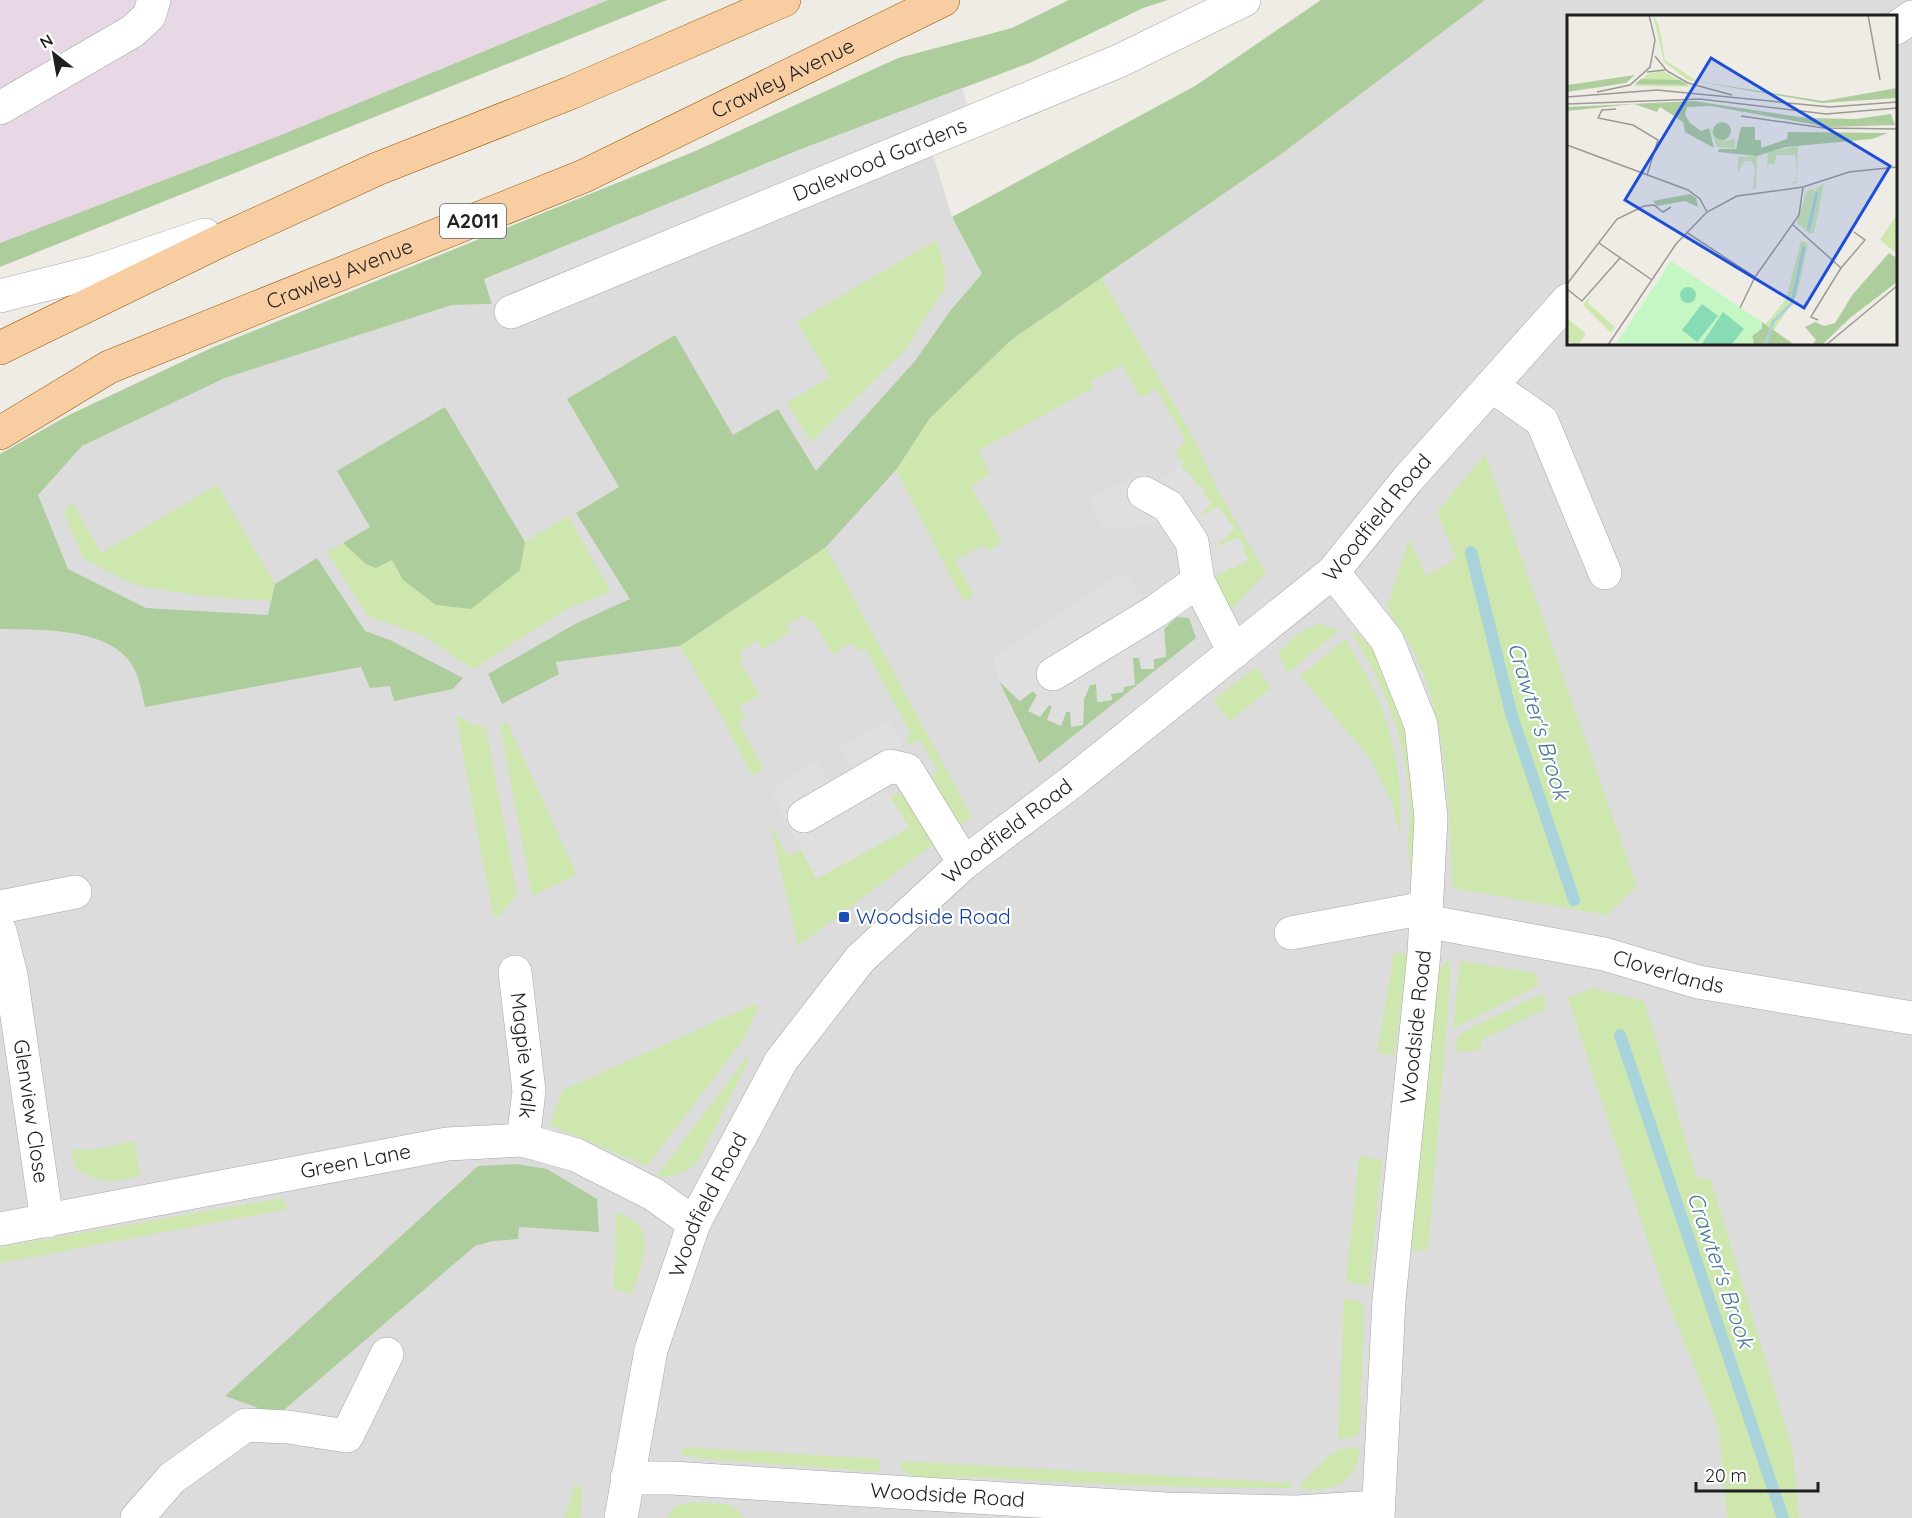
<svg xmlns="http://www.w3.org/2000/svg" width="1912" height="1518" viewBox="0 0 1912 1518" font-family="Quicksand,sans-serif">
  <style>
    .residential { fill: #dddcdc; fill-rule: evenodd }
    .industrial { fill: #e8d8e6 }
    .grass { fill: #cee7ae }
    .forest { fill: #aecd9c }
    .parking { fill: #dfdfdf }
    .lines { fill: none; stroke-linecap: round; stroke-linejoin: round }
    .stream { stroke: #a8d3db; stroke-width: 12 }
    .minor-casing { stroke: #a6a6a6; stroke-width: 34 }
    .major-casing { stroke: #945c06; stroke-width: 34 }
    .minor { stroke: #fff; stroke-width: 33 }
    .major { stroke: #f8cda2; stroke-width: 33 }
    .transit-dot { fill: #1a4fb4; stroke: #fff; stroke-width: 2 }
    .labels { text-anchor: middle; stroke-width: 4.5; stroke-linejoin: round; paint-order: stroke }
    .shield { fill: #fff; stroke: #626262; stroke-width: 1.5 }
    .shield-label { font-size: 20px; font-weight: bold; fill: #1f1f1f }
    .street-label { font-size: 21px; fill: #1f1f1f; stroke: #fff }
    .transit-label { font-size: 21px; fill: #164399; stroke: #fff; text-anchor: start }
    .water-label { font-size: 22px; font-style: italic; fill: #49789c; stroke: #fff }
    .inset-river { fill: none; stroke: #a8d3db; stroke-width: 3 }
    .inset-road { fill: none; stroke: #9c9a96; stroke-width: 1.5 }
    .view { fill: #1d4ed8; fill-opacity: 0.15; stroke: #1d4ed8; stroke-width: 3 }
    .inset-edge { fill: none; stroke: #1f1f1f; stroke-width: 3 }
  </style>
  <rect width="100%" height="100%" fill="#efece6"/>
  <path class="residential" d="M1485,0H1912V1518H0V494L82,446L225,378L452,305L492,304L918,105L952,217L982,274L1011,341L1280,155ZM1568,16H1896V344H1568Z"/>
  <path class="industrial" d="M0,0H608L276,137L0,243Z"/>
  <path class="grass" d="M936,240L945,270V288L905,350L811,442L787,403L830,377L797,322Z
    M1102,278L1192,436L1219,493L1266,573L1225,616L1209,589L1218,575L1248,560L1242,550L1245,547L1212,548L1235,528L1199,518C1203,493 1202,484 1181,467L1184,461L1175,455L1185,439L1156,389L1141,398L1122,365L1090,381L1093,388L978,451L990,474L971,486L1002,542L988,551L984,545L955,560L974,595L964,602L896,470L930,418L1010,341Z
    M1485,454L1637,886L1607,915L1452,888C1449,808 1449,728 1415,654C1408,638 1396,623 1387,607L1409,539L1426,576L1456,559L1437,512Z
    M217,485L275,584L271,601L201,596L135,585L83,558L64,512L72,502L101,553Z
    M568,516L611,592L568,608L473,669L424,636L368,616L327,552L343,543L366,564L392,560L403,580L520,570L525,542Z
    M826,547L972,817L951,831L923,781L938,771L920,740L909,745L906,739L911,734L865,648L857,652L851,642L833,654L812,620L809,621L804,615L786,625L791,632L762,649L757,640L740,652L744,660L740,663L760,695L739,707L745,717L738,722L764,769L752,775L719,712L680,646Z
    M1320,624L1339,630L1288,673L1278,654C1290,639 1301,629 1320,624Z
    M1354,631L1369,644L1387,670L1414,752L1417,866L1410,887C1411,873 1410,861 1408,846C1407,836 1411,825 1410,815C1409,747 1388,691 1352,634Z
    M1345,639C1387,704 1403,756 1400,834L1392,803L1371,760L1300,676Z
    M1256,667L1271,688L1230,721L1213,700Z
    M456,715L473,725L486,727L517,895L498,917L493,916Z
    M507,722L577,875L532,896L500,725Z
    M898,793H905L935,837L933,845L798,946L770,824L788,856L802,849L816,879L909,828L890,797Z
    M1394,953L1408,954L1394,1055L1377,1053Z
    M1448,959L1451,972L1428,1250L1408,1251L1438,973Z
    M1460,961L1535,973L1539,985L1453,1029Z
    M1592,988L1644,1001L1697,1178L1711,1180L1793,1451L1799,1518H1727L1719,1428L1666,1297L1568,998Z
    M1542,993L1547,1008L1481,1040L1482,1049L1458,1053L1455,1040L1463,1032Z
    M755,1004L758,1007L744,1039L647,1166L550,1125L563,1090Z
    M746,1058H750L699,1160C685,1174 675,1177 656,1177Z
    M135,1141L140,1176C112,1183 99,1185 75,1167L71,1150L97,1149Z
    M1359,1156L1382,1160L1369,1286L1346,1281Z
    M282,1198L288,1209L0,1263V1247Z
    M616,1213C661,1222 642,1264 632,1294L614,1289Z
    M1344,1299L1358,1301L1364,1306L1360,1432L1354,1437L1338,1439Z
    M683,1447L880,1459L879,1472L703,1459L684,1456L681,1453Z
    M1360,1447C1357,1483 1334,1492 1301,1489L1300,1484L1336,1450Z
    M901,1461L1292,1483L1291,1488C1185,1488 1082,1484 976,1477C957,1476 914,1483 901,1469Z
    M575,1485L582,1487L581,1518H564Z
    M700,1502L730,1504L745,1518H667C674,1503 685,1503 700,1502Z"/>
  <path class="forest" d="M608,0H667L0,267V243L276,137Z
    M1069,0H1168L1143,8L1032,62L799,150L485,280L492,304L452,305L225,378L82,446L38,495L68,569L146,608L268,615L275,584L317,558L365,631L390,640L463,678L453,689L394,701L390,686L370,688L361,667L145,707C141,691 139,672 128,659C100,627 38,630 0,629V454L69,415L209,349L693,152L898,58L1012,28Z
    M1321,0H1485L1280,155L1010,341L930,418L896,470L826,547L680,646L556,662L559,674L502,704L488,674L575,624L630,599L576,513L619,487L567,399L675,335L733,435L778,409L816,471L915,361L950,311L982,274L952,217L1195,86Z
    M445,407L525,542L520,570L471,609L436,605L403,580L392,560L376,568L366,564L343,543L370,527L337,471Z
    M1177,617L1189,618L1196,638L1039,763L999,681L1019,701L1033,691L1038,695L1040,717L1048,705L1052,706L1048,720L1061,725L1066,712H1070L1083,725L1084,699L1090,685L1096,684L1098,702L1112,700L1110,694L1123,692L1133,658L1154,659L1166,656L1164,629Z
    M516,1164L547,1169L597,1199L599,1232L519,1227L518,1239L493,1241L475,1246L278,1415L225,1396L478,1166Z"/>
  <path class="parking" d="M962,88L973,121L511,312L492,304L484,279L799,150Z
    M1184,461L1181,467L1193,477L1195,483L1205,489L1203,495L1212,502L1201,517L1218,506L1235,529L1214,547L1239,537L1245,547L1242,550L1249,560L1218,575L1193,526L1183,517L1156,529L1148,525L1104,530L1089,497L1142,474L1158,481Z
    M1127,574L1164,629L1166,657L1154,659V669H1141L1139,657L1133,658L1135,685L1124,687L1123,692L1111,694L1112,700L1097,702L1096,684L1090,685L1084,699L1083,725L1071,727L1070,712H1066L1061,726L1047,720L1052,706L1049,705L1040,717L1028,711L1037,695L1033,691L1020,701L999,681L993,658L1117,576Z
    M889,720L903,745L871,766L909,828L816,879L771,790L817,760L832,786L854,773L840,748Z"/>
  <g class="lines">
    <path class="stream" d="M1471,552L1512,716L1574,900
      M1620,1035L1783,1518"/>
    <defs>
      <g id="minor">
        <path d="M1896,28L1912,17"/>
        <path d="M0,108L133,31L149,16L154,0"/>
        <path d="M0,296L95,272L205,235"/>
        <path id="s1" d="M511,312L1119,61L1244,0"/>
        <path d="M1492,386L1542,421L1605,573"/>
        <path d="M1144,493L1168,506L1192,542L1198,581L1234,652"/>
        <path d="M1333,572L1387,640L1421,725L1431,818L1424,953L1389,1300L1378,1518"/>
        <path d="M1053,674L1156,611L1198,581"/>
        <path d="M804,816L890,766L907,770L964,863"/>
        <path d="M0,907L75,892"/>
        <path id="s2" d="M1425,921L1604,954L1698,982L1912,1018"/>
        <path id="s3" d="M0,931L11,975L47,1221"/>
        <path d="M1291,933L1425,908"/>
        <path id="s4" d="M515,972L529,1091L523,1140"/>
        <path id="s5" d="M0,1229L447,1144L523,1140L576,1155L653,1194L694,1223"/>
        <path id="s6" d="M627,1478H672L1165,1509L1297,1512L1377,1507"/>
        <path d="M137,1518L172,1478L246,1425L288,1427L347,1436L387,1354"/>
        <path id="s7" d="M621,1518L651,1350L694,1223L781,1061L860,959L964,863L1073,781L1333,572L1407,480L1568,300"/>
      </g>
      <g id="major">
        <path d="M0,348L222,240L377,169L570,93L784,0"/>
        <path id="s8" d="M0,433L109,367L584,176L943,0"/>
      </g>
    </defs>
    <use href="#minor" class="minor-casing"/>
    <use href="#major" class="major-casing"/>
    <use href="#minor" class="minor"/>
    <use href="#major" class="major"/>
  </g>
  <rect class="transit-dot" x="838" y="911" width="12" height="12" rx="3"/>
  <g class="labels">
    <rect class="shield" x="440" y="204" width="66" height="34" rx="4.5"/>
    <g class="shield-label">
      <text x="473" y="228">A2011</text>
    </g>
    <g class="street-label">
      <text dy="7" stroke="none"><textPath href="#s8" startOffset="861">Crawley Avenue</textPath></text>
      <text dy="7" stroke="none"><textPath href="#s1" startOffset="399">Dalewood Gardens</textPath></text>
      <text dy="7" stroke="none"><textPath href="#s8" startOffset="376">Crawley Avenue</textPath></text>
      <text dy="7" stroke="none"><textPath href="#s7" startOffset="1299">Woodfield Road</textPath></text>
      <text dy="7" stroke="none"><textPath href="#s7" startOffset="813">Woodfield Road</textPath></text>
      <text dy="7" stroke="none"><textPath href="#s2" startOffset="249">Cloverlands</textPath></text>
      <text transform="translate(1416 1027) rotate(-84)" y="7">Woodside Road</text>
      <text dy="7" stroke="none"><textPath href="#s4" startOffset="84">Magpie Walk</textPath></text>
      <text dy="7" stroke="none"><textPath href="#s3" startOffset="183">Glenview Close</textPath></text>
      <text dy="7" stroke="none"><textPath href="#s5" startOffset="362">Green Lane</textPath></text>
      <text dy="7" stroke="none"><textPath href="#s7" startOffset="327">Woodfield Road</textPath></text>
      <text dy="7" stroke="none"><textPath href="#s6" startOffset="321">Woodside Road</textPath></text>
    </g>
    <g class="transit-label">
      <text x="856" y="924">Woodside Road</text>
    </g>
    <g class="water-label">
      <text transform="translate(1539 721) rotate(73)" y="8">Crawter's Brook</text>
      <text transform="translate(1721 1270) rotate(71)" y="8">Crawter's Brook</text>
    </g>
  </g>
  <g transform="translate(1567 15)">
    <rect width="330" height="330" fill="#efece6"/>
    <path d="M86,0L92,10L98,45L130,66L121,65L97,47ZM96,56L124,72L67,71L81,59ZM143,113L160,126L168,123V133L150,132ZM231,131L230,168L224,170L230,164L226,163L230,162L228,140H210L207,150L202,149L200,154L201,137ZM190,141L189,174H186L188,153L184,146H177L171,158V142ZM257,169L247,218L243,219L230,208L239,178L245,173L248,177L250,172ZM330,199V239L313,225ZM234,225L241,229L230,280L207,315L195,307L199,309L219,284ZM25,279L21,288L48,312L44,318L16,290ZM0,303L19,319L11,330L0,326Z" fill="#cee7ae"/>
    <path d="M68,60L59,68L0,77V70ZM74,64L113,65L121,70L68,69ZM121,65L256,86L330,73V83L255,88ZM127,86L240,103L289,104L324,99L328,110L261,112L144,91L120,92L118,100L123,108L134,116L142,113L147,133L118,117L116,107L93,92L90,97L67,89L0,96V92ZM146 116a9 9 0 1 1 18 0a9 9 0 1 1-18 0ZM174,112H188V125H194V133L220,124L221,117L321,118L305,124L219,132L190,141L151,137L152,134H169ZM123,179L129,183L131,192L118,186L90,191L86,186ZM322,238L330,243V267L283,303L255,330H245L249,325L238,312L248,307L257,311L268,308L286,279ZM195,307L228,330H187L185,321L195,313Z" fill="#aecd9c"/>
    <path d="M104,246L195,307V313L185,321L187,330H48Z" fill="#c5f7c5"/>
    <path d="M113 280a8 8 0 1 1 16 0a8 8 0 1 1-16 0ZM135,289L151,301L130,327L115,315ZM156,297L177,314L164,330H134Z" fill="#87dbb5"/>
    <path class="inset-river" d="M241,216L250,177M198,330L206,307L225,288L237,231"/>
    <path class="inset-road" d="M301,0L313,65M88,41L100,56L121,68L165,80M80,57L98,55M30,77L63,70L83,52L88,25L82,0M0,82L90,75L263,92L330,87M0,89L133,84L259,99L330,93M49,94L35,95L31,103L66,110L91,125L80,160M174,101L257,113L330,114M0,130L121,175L133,184L140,197M225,209L274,253M119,217L188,262M32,228L85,265M0,269L50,204L77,191L87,190L96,197L104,192M0,274L15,286L53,243M173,293L188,262L232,200L236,172M251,305L244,302L248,295L274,253L298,225L287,217M41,330L109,229L140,197L170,181L236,172L282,157L330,152M259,330L330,271"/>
    <path class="view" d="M144,43L323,151L237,293L58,185Z"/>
    <rect width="330" height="330" class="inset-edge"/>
  </g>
  <g transform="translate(54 54) rotate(329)" stroke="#ffffff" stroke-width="4.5" paint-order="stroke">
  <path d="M0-4.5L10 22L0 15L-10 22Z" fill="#1f1f1f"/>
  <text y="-9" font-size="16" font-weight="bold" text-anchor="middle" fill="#1f1f1f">N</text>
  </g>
  <path d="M1696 1482v9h122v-9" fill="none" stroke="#1f1f1f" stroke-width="3"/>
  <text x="1705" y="1482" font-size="18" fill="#1f1f1f" stroke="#ffffff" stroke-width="4.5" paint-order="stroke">20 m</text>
</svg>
